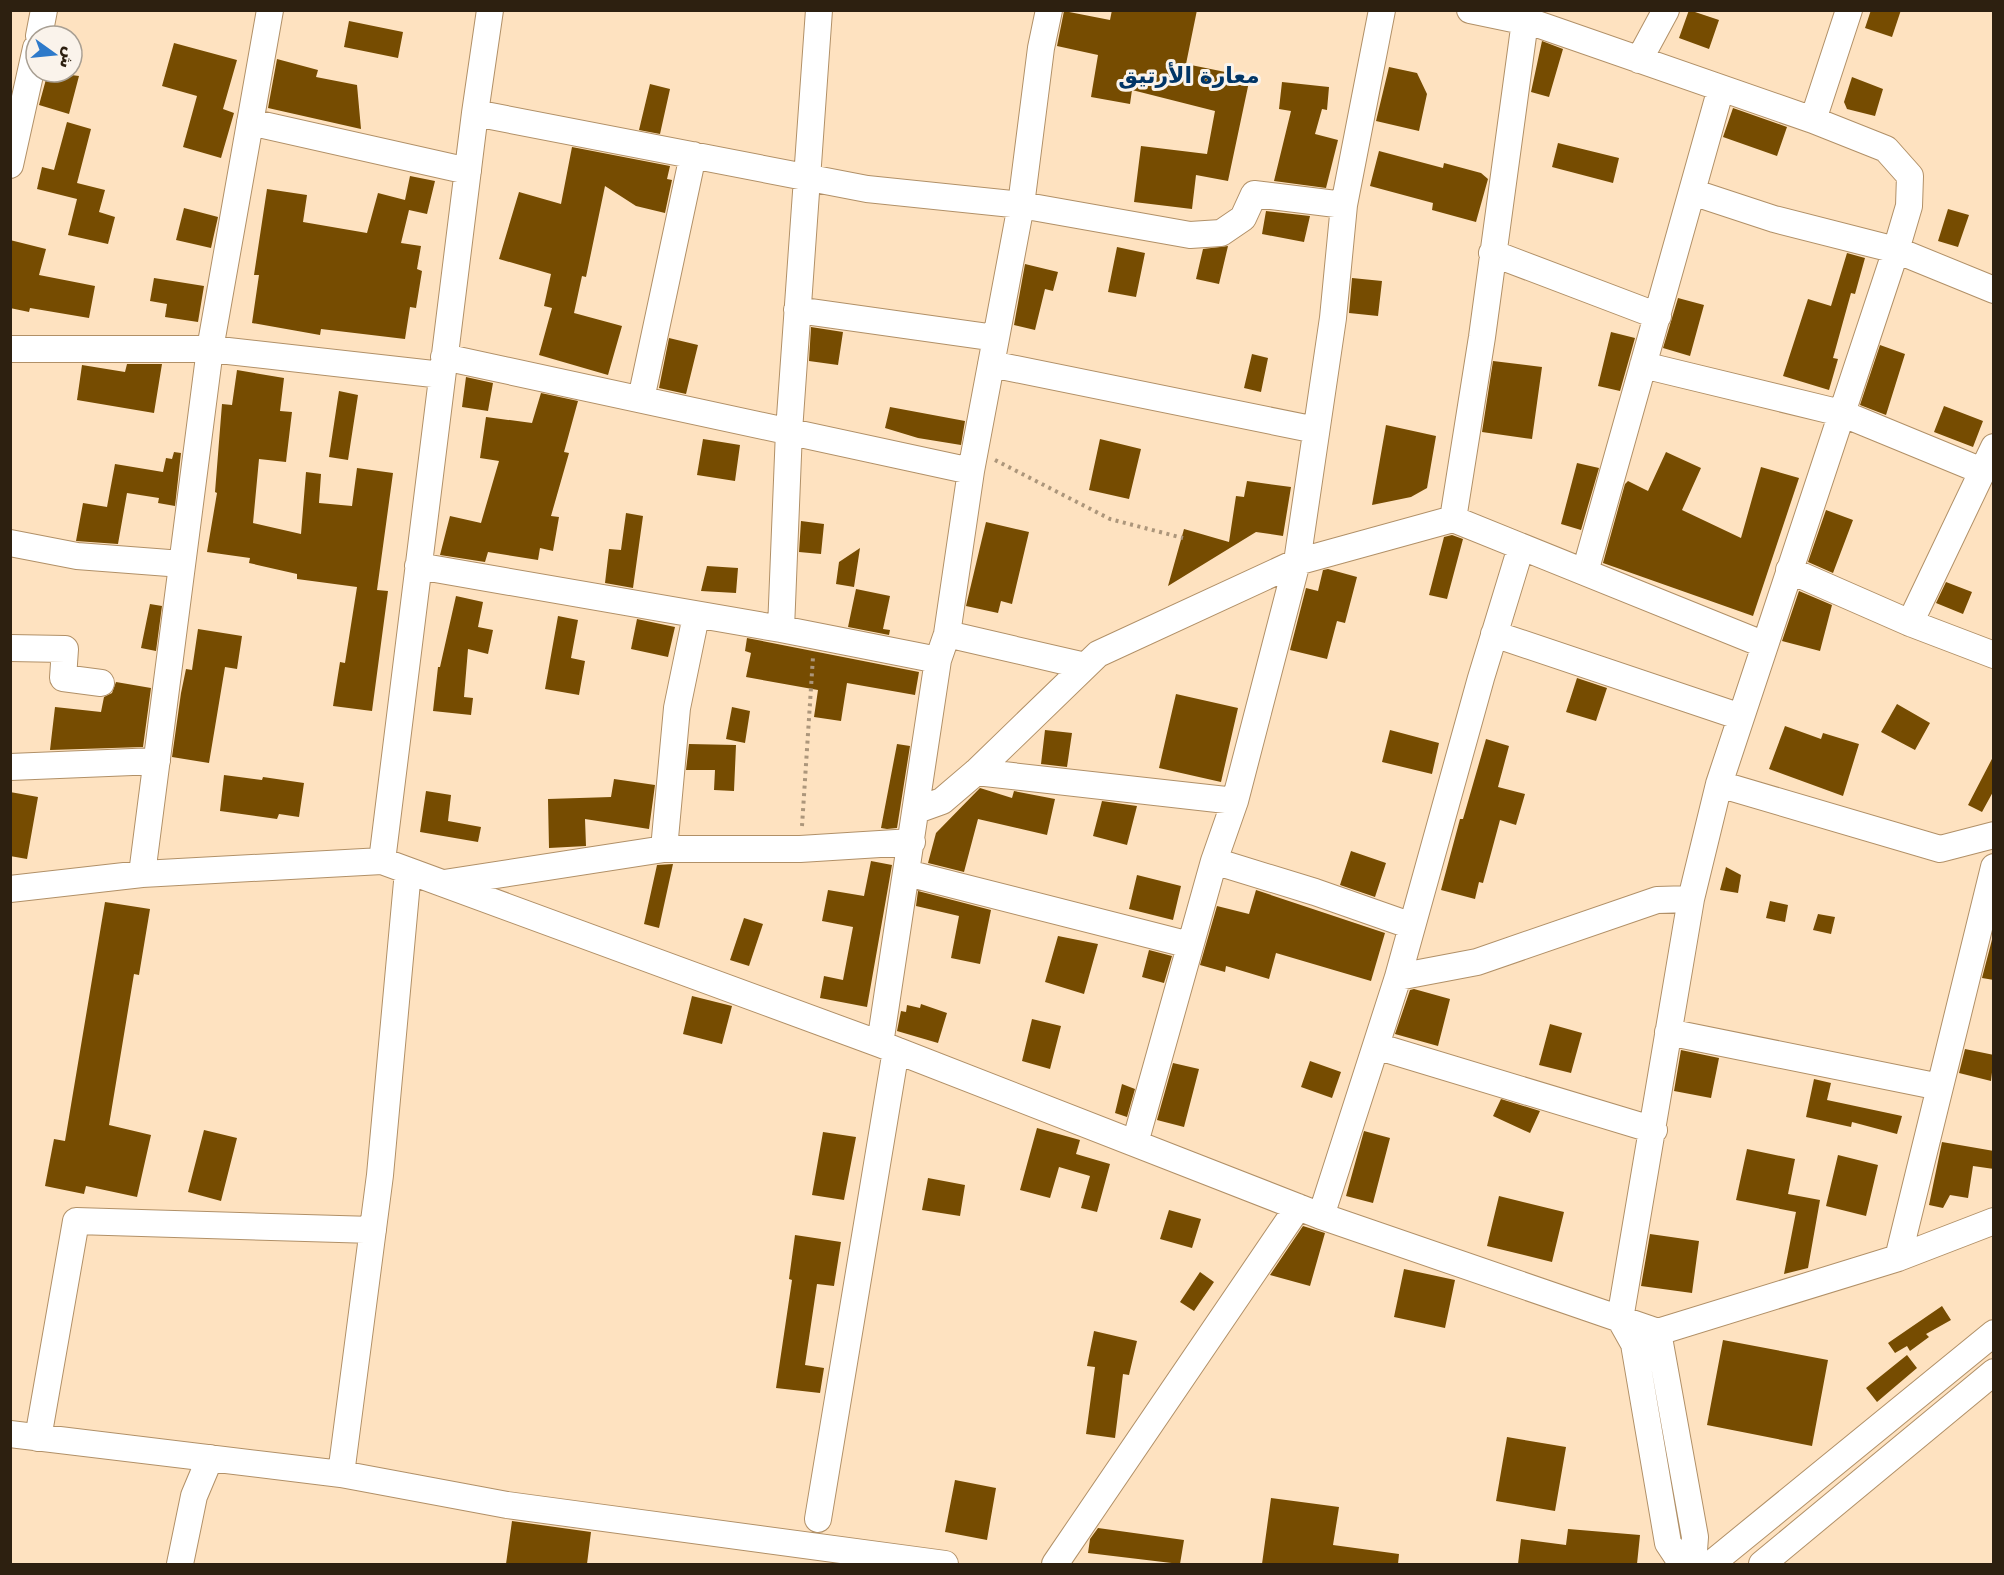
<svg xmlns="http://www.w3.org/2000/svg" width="2004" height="1575" viewBox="0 0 2004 1575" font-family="'DejaVu Sans',Vazirmatn,sans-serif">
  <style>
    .building { fill: #764c01 }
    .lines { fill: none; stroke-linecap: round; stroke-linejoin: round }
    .minor-casing { stroke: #b19067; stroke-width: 28 }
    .path { stroke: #ac967b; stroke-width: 4; stroke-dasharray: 3 4.5; stroke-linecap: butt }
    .minor { stroke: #fff; stroke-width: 26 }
    .labels { text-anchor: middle; stroke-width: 6; stroke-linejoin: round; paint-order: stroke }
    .district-label { font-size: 22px; font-weight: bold; fill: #013566; stroke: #faf3eb }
  </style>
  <rect width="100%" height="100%" fill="#fee2c0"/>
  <path class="building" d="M1112,10H1197L1186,64L1250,77L1228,181L1196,175L1192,209L1134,202L1141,146L1207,154L1215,111L1132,90L1130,104L1091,97L1098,55L1057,46L1064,11L1110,20Z
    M1689,10L1719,20L1709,49L1679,38Z
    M1871,10H1901L1892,37L1865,28Z
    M349,21L403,32L398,58L344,47Z
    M1542,41L1563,49L1549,97L1531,92Z
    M174,43L237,60L223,109L234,113L221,158L183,147L197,96L162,86Z
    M277,59L318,70L316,77L357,85L361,129L268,108Z
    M1389,67L1417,73L1427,94L1419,131L1376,121Z
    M48,72L79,76L69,114L39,105Z
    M1852,77L1883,89L1875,116L1847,109L1844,102Z
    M1282,82L1329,87L1327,110L1322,109L1315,134L1338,140L1326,188L1274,181L1291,111L1279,109Z
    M650,84L670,89L660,134L639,130Z
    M1733,108L1787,127L1777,156L1723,137Z
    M67,122L91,129L77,183L105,190L99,212L115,217L108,244L68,235L77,199L37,189L42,167L54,170Z
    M1558,143L1619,158L1613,183L1552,167Z
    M572,147L670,166L667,179L672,180L665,213L636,206L605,186L586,277L582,276L574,313L622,326L608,375L539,355L552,308L544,306L551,274L499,259L519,192L561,204Z
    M1379,151L1443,168L1444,163L1481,173L1488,179L1476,222L1432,210L1433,203L1370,186Z
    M410,176L435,181L427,214L409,210L401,243L421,246L417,269L422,271L416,308L410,307L405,339L321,329L320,335L252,323L259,275H254L267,189L307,195L303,222L367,233L378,193L405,200Z
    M184,208L218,217L211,248L176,240Z
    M1948,209L1969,215L1958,247L1938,241Z
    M1266,211L1310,216L1304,242L1262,234Z
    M10,240L46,249L39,275L95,286L89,318L30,308L29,312L10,308Z
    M1228,246L1219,284L1196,279L1203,249Z
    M1117,247L1145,253L1136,297L1108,292Z
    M1847,253L1865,258L1855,294L1851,293L1833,358L1838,359L1829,390L1783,376L1808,299L1831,306Z
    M1025,264L1058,272L1053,291L1045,289L1035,330L1014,325Z
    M154,278L204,286L198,322L165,317L167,304L150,301Z
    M1352,278L1382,281L1378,316L1349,313Z
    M1678,298L1704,305L1690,356L1663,348Z
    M811,327L843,332L838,365L809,361Z
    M1611,332L1635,338L1620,391L1598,386Z
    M669,338L698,345L686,394L659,388Z
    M1880,345L1905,354L1886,415L1860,405Z
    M1252,354L1268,358L1261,392L1244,388Z
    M1493,361L1542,367L1532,439L1482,432Z
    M127,364H162L154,413L77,400L82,365L125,372Z
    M237,370L284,378L280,411L292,412L286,462L259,459L253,523L301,534L306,472L321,474L319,503L352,506L357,468L393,473L377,590L388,591L372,711L333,706L340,662L345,663L357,587L297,579V574L249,563L250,558L207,552L217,493L215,492L222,404L232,405Z
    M466,377L493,383L488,411L462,407Z
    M339,391L358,395L348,460L329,457Z
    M541,393L578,401L564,452L569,453L551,516L559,517L553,551L540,548L538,560L488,552L485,562L440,555L450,516L481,523L499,461L480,458L486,417L532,423Z
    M1944,406L1983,421L1973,447L1934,432Z
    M890,407L965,421L961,445L918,438L885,428Z
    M1386,425L1436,436L1427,488L1411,497L1372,505Z
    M703,439L740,445L735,481L697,475Z
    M1100,439L1141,449L1129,499L1089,490Z
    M174,452L181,453L175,506L158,503L159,498L127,493L118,544L76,541L83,503L107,507L115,464L163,472L166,458L172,459Z
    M1666,452L1701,468L1682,510L1741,538L1761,467L1799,478L1753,616L1603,563L1625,484L1628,481L1648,491Z
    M1577,463L1599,468L1581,530L1561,524Z
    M1247,481L1291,487L1283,536L1256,532L1168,586L1184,529L1229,542L1236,496L1244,497Z
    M1826,510L1853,520L1833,573L1808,562Z
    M626,513L643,516L633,588L605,583L609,549L621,550Z
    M801,521L824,524L821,554L799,552Z
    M986,522L1029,532L1012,604L1001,601L998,613L966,606Z
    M1452,535L1463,539L1447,599L1429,595L1444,537Z
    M860,548L854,587L836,584L839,562Z
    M707,566L738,568L736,593L701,591Z
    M1328,569L1357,577L1345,623L1337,621L1327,659L1290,650L1306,588L1318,591L1323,570Z
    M1946,582L1972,592L1963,614L1936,603Z
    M856,589L890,596L883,629L890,630L889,635L848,627Z
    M1799,591L1832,605L1820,651L1782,641Z
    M456,596L483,602L478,627L493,630L488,654L468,649L464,697L473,698L471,715L433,711L438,667H440Z
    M150,604L162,606L156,651L141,648Z
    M558,616L578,620L571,658L585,661L579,695L545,689Z
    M637,619L675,627L668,657L631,649Z
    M198,629L242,636L237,669L225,667L209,763L172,757L181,693L186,669L192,670Z
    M747,638L919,672L915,695L847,683L841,721L814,717L818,690L746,677L751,653L745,651Z
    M1577,678L1607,688L1596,721L1566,712Z
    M116,682L151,688L143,747L50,750L55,707L101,712L104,697L112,693Z
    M1176,694L1238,708L1221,782L1159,768Z
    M1897,704L1930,723L1915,750L1881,732Z
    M732,707L750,711L745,743L726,739Z
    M1785,726L1821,739L1823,733L1859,744L1843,796L1769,769Z
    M1045,730L1072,733L1067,767L1041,764Z
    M1390,730L1439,743L1432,774L1382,762Z
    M1486,739L1509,746L1498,787L1525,794L1516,825L1500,820L1483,883L1479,882L1475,899L1441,890L1460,819H1463Z
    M689,744L736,745L734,791L714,790L715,770H686Z
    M897,744L910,746L897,828L887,829L881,828Z
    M1994,755V790L1982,812L1968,805Z
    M224,775L262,780L263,777L304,783L299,817L279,814L277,819L220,811Z
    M614,779L655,785L649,829L585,819L586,846L549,848L548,799L611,797Z
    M980,788L1012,798L1014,791L1055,799L1047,835L978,819L964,872L928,863L936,833Z
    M426,791L451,795L448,821L481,827L478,842L420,832Z
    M10,792L38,797L27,859L10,856Z
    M1102,801L1137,806L1127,845L1093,836Z
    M1351,851L1386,863L1375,897L1340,885Z
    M871,861L892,865L867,1007L820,998L824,976L843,980L853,927L822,921L828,890L864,896Z
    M673,864L659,928L644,924L657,865Z
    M1726,867L1741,875L1738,893L1720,890Z
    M1137,875L1181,886L1173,920L1129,909Z
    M1256,890L1385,933L1371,981L1276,953L1269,979L1226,966L1225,972L1200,965L1217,906L1249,914Z
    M918,891L991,910L980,964L951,958L959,916L916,906Z
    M1770,901L1788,905L1785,922L1766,918Z
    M105,902L150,909L139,975L134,974L109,1125L151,1135L137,1197L86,1186L84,1194L45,1186L54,1139L65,1141Z
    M1818,914L1835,917L1831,934L1813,930Z
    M744,918L763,924L749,966L730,960Z
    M1994,932V980L1982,978Z
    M1058,936L1098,944L1084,994L1045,982Z
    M1149,950L1172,956L1164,983L1142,977Z
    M1414,989L1450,999L1438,1046L1395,1034L1410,990Z
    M692,996L732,1006L722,1044L683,1034Z
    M921,1004L947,1013L938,1043L897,1031L901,1011L906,1012L907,1005L920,1008Z
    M1032,1019L1061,1026L1050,1069L1022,1061Z
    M1550,1024L1582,1033L1571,1073L1539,1065Z
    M1965,1049L1994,1055L1991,1081L1959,1073Z
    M1681,1050L1719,1058L1711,1098L1674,1091Z
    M1310,1061L1341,1072L1332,1098L1301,1087Z
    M1173,1063L1199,1069L1184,1127L1157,1120Z
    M1814,1079L1831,1083L1827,1100L1902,1116L1897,1134L1852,1122L1851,1127L1806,1117Z
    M1122,1084L1135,1089L1127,1117L1115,1113Z
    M1501,1099L1540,1111L1530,1133L1493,1116Z
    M1037,1128L1080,1140L1076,1154L1110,1164L1097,1212L1081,1208L1090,1176L1059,1167L1050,1198L1020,1190Z
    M204,1130L237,1138L221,1201L188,1192Z
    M1364,1131L1390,1138L1373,1203L1346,1196Z
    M823,1132L856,1137L844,1200L812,1195Z
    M1942,1142L1994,1151V1169L1973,1166L1968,1198L1950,1195L1943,1208L1929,1205Z
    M1747,1149L1795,1159L1788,1194L1820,1200L1808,1268L1784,1274L1796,1212L1736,1200Z
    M1838,1155L1878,1165L1866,1216L1826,1206Z
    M928,1178L965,1185L960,1216L922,1210Z
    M1499,1196L1564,1212L1552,1262L1487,1246Z
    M1169,1210L1201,1219L1192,1248L1160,1239Z
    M1303,1226L1325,1233L1310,1286L1270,1275Z
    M1650,1234L1699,1241L1692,1293L1641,1286Z
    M795,1235L841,1242L834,1286L817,1284L805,1365L824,1368L820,1393L776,1388L792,1280L789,1279Z
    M1404,1269L1455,1280L1445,1328L1394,1317Z
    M1200,1272L1214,1282L1194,1311L1180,1302Z
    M1942,1306L1951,1320L1926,1334L1929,1337L1910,1351L1907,1346L1895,1353L1888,1343Z
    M1094,1331L1137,1341L1129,1375L1123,1374L1115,1438L1086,1434L1095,1367L1087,1366Z
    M1723,1340L1828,1360L1812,1446L1707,1425Z
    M1907,1355L1917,1368L1877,1402L1866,1388Z
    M1507,1437L1566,1447L1555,1511L1496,1501Z
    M955,1480L996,1488L987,1540L945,1532Z
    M1271,1498L1339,1507L1333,1545L1399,1554L1398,1564H1262Z
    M512,1521L591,1532L587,1564H506Z
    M1098,1528L1184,1540L1180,1564L1088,1553L1090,1539Z
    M1568,1529L1640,1535L1637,1564H1518L1521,1539L1566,1545Z"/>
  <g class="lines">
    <defs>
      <path id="minor" d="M1470,10L1537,24L1813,120L1886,149L1910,176L1909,206L1896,250L1719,784L1691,899L1620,1319L1634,1344L1668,1543L1682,1564
        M39,36L44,10
        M1639,60L1666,10
        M475,113L867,189L1021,205L1190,235L1221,233L1243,218L1254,194L1344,205
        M1813,120L1849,10
        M250,122L468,171
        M10,165L36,48
        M1692,192L1774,219L1896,250L1994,290
        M1492,253L1658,316
        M797,310L996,338
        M10,349H210L442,375
        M444,357L971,471
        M991,364L1316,430
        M1643,365L1841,413L1982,471
        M641,399L693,155
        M1453,519L1482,337L1525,21
        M10,543L77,556L182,564
        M418,566L781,629L938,660
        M1789,570L1910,623L1994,655
        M1585,572L1721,88
        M1910,623L1994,447
        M781,629L789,431L819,10
        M947,634L1085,666
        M1494,634L1741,717
        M10,648L65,649L63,678L101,683
        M10,767L157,761
        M976,772L1235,801
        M1719,784L1940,849L1994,835
        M917,810L942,801L976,772L1098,654L1297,562L1453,519L1765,645
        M664,849L677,708L696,616
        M382,861L475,113L490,10
        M1214,861L1315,892L1412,926
        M907,873L1190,945
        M142,874L210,349L270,10
        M444,883L664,849H800L912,842
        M10,889L142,874L382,861L880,1044L1321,1216L1658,1332L1695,1537L1693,1564
        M1398,977L1477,962L1657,900L1691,899
        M1668,1032L1940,1087
        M880,1044L938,660L947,634L971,471L1021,205L1041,48L1049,10
        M1376,1046L1654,1130
        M1135,1143L1214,861L1235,801L1297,562L1333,318L1344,205L1382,10
        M1321,1216L1398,977L1481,678L1521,547
        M1898,1258L1994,867
        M1658,1332L1898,1258L1994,1221
        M10,1434L341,1474L507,1505L945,1564
        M38,1438L76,1221L373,1230
        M341,1474L380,1175L408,871
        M818,1519L896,1050
        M180,1564L194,1496L210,1458
        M1055,1564L1298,1207
        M1711,1564L1994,1333
        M1762,1564L1994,1372"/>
    </defs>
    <use href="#minor" class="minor-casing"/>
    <path class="path" d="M995,460L1110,519L1183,538
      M802,826L813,657"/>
    <use href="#minor" class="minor"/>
  </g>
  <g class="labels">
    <g class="district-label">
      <text x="1189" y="83">معارة الأرتيق</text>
    </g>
  </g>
  <rect width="2004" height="1575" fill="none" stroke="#2d2010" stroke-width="24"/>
  <g transform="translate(54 54) rotate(105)"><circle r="28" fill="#faf3eb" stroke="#a89f93" stroke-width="1.5"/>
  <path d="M0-4.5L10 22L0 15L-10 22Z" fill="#2e7aca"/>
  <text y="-9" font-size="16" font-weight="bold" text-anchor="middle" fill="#2d2010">ش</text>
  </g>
</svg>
